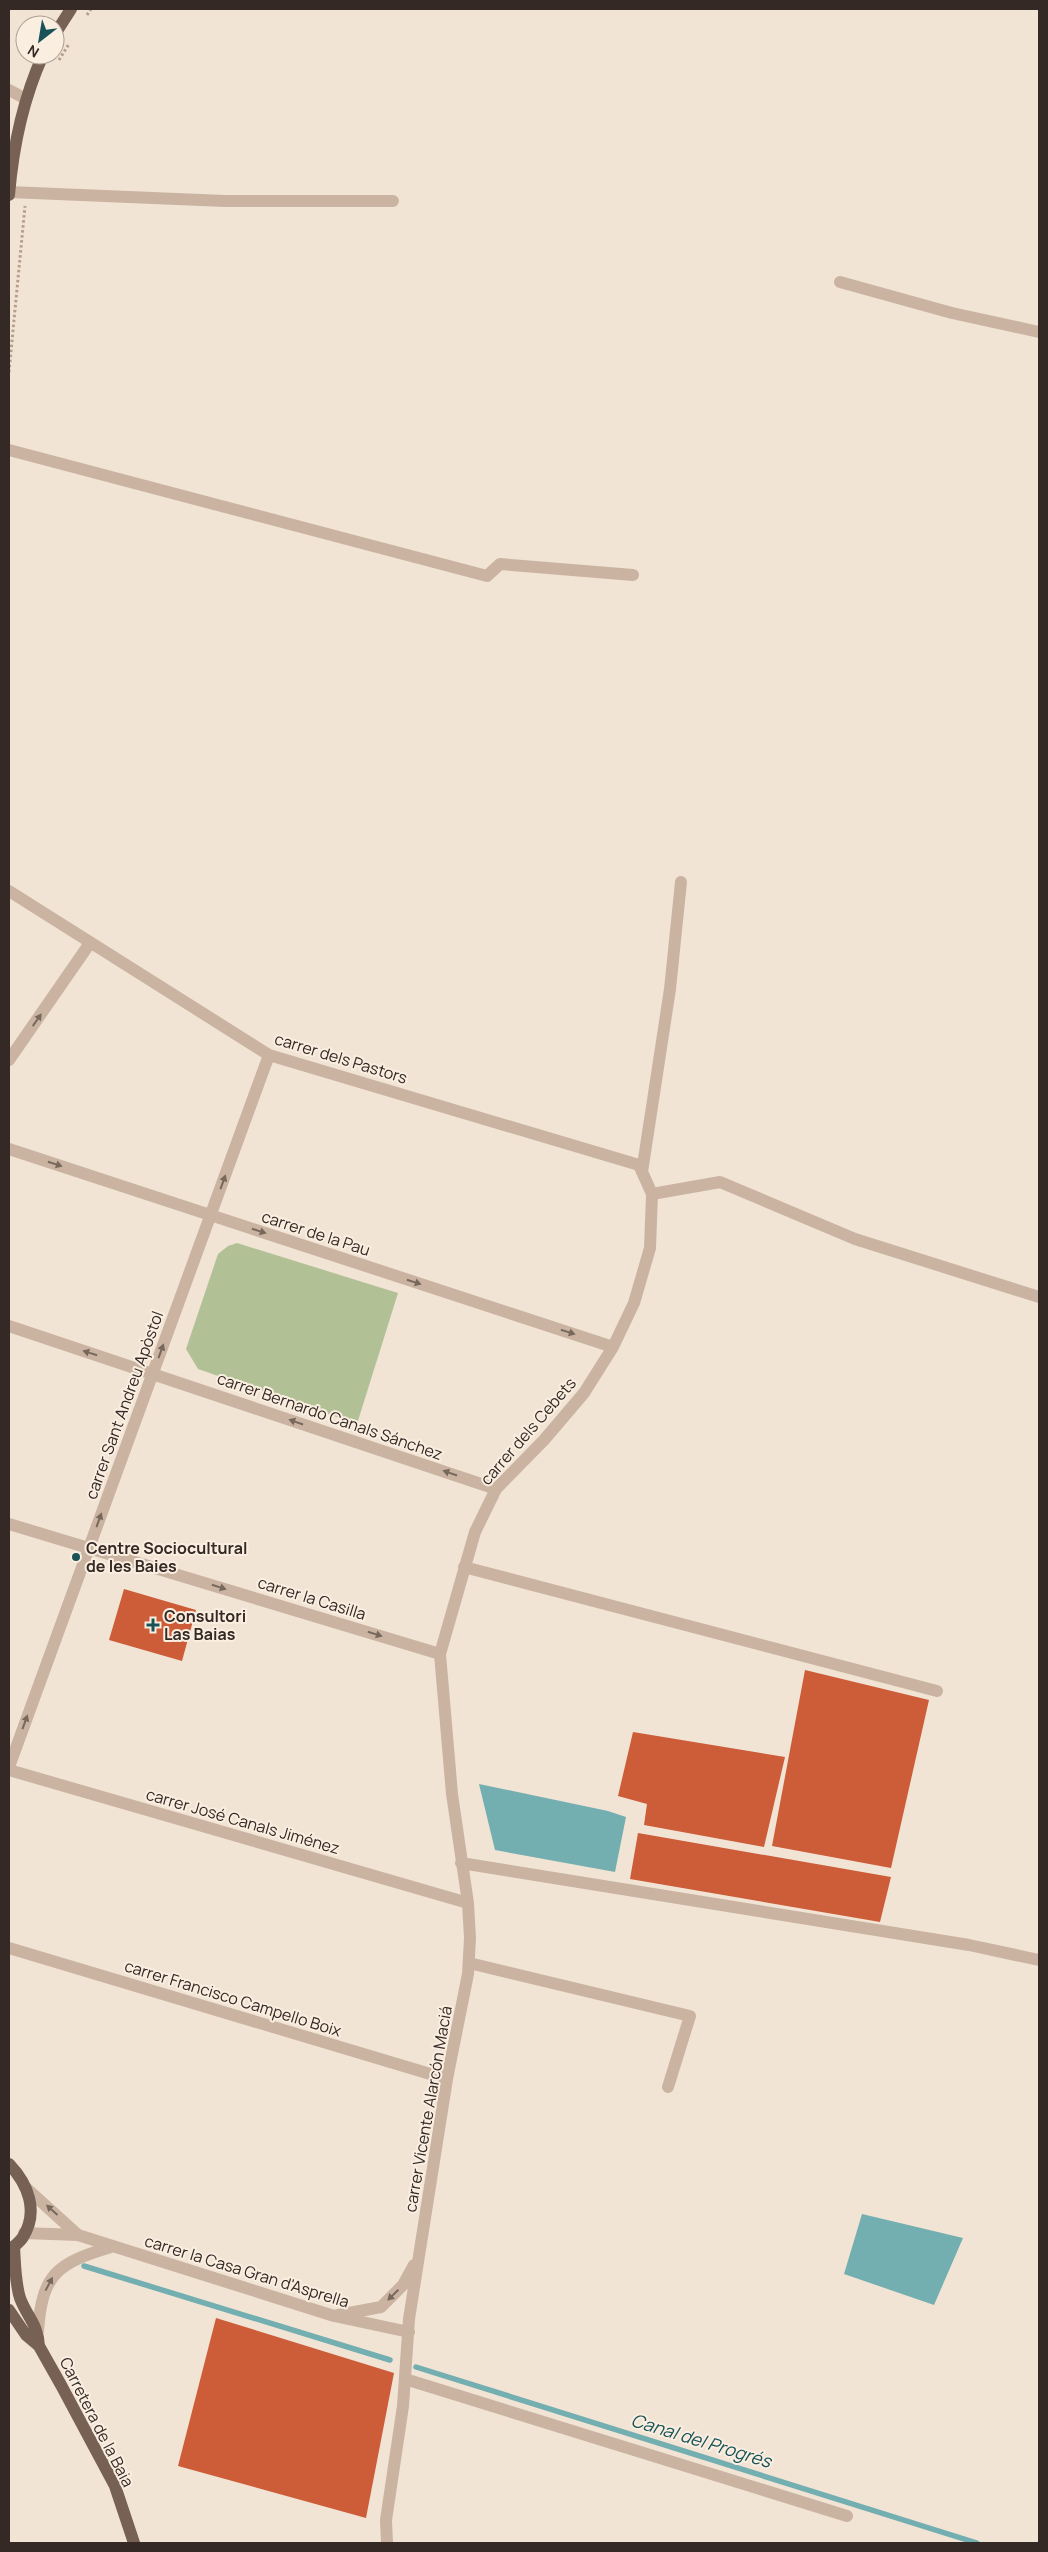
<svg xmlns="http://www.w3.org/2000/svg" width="1048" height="2552" viewBox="0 0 1048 2552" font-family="Manrope,sans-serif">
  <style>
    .green { fill: #b2c195 }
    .water { fill: #73aeb0 }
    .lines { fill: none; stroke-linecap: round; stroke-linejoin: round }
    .stream { stroke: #73aeb0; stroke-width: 5.5 }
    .building { fill: #cd5c38 }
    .path { stroke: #b69e8b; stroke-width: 3; stroke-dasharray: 2.5 2.5; stroke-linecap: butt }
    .minor { stroke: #cab4a1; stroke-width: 12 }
    .major { stroke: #776054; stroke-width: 12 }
    .oneway { fill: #78685c }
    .poi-dot { fill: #185357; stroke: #faeee1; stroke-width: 2 }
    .labels { text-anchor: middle; stroke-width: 4; stroke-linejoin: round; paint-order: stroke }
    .street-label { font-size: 16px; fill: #342924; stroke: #faeee1 }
    .poi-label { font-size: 16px; font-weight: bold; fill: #342924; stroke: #faeee1; text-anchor: start }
    .water-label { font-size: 18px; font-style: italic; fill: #185357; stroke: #faeee1 }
  </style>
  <rect width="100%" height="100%" fill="#f2e4d5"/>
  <path class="green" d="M237,1243L398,1293L357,1424L198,1369L186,1349L218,1254L228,1246Z"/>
  <path class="water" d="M479,1784L608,1811L626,1817L615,1872L495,1850Z
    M862,2214L963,2238L934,2305L844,2274Z"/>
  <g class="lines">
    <path class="stream" d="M84,2266L390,2360
      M416,2367L977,2543"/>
  </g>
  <path class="building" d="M124,1589L196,1610L182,1661L109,1640Z
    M805,1670L929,1700L891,1868L772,1846Z
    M633,1732L785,1757L764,1847L644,1825L647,1804L618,1796Z
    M638,1833L891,1877L880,1922L630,1879Z
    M216,2318L394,2373L366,2518L178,2466Z"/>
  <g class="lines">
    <path class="path" d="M87,15L91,9
      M59,60L69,44
      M9,372L25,206"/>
    <path class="minor" d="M9,90L26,99
      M9,192L225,201H393
      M840,282L952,313L1039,332
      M9,450L487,576L500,564L633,575
      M9,891L269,1055L639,1165L652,1194L650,1248L634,1303L613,1347L584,1393L544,1440L496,1489L475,1532L440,1654L452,1794L468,1903L470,1938L468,1974L447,2079L409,2319L403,2406L386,2520L387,2543
      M9,1060L90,943
      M9,1149L613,1347
      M642,1172L670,989L681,882
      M652,1194L720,1182L855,1239L1039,1297
      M9,1326L496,1489
      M9,1524L440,1654
      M464,1567L937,1691
      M9,1767L269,1055
      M9,1770L468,1903
      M461,1863L969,1945L1039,1960
      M9,1948L447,2079
      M469,1963L690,2016L668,2087
      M25,2187L78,2235
      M24,2233L78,2235L334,2316L409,2332
      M338,2315L381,2307L403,2285L414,2265
      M38,2331C42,2273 58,2263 111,2247
      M405,2379L847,2516"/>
    <path class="major" d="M55,34L71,9
      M9,195C13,147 23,99 43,55
      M9,2164C28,2184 39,2211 23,2237C20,2242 13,2247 9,2251
      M14,2246C15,2263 15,2282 20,2298C27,2317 38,2324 39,2346
      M9,2310L26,2335L39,2346L61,2385L115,2486L134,2543"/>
  </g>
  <defs><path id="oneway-solid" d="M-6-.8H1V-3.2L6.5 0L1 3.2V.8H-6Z" transform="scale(1.25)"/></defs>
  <g class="oneway">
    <use href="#oneway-solid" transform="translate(37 1020) rotate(-55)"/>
    <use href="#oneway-solid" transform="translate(55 1164) rotate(18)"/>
    <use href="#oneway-solid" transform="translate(223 1182) rotate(-70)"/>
    <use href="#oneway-solid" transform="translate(259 1231) rotate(18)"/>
    <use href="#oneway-solid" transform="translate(414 1282) rotate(18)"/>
    <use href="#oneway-solid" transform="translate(568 1332) rotate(18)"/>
    <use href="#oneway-solid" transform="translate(161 1351) rotate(-70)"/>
    <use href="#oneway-solid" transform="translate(90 1353) rotate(-162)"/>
    <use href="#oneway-solid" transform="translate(296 1422) rotate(-161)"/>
    <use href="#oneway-solid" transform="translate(450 1473) rotate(-161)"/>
    <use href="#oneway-solid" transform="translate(99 1520) rotate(-70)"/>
    <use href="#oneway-solid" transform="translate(219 1587) rotate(17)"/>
    <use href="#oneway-solid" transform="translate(375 1634) rotate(17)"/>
    <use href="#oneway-solid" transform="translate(25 1722) rotate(-70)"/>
    <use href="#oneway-solid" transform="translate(52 2210) rotate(-138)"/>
    <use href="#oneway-solid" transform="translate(49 2284) rotate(-62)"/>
    <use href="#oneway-solid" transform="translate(393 2295) rotate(136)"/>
  </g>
  <g class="poi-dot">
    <circle cx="76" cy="1557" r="5"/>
    <path d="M150.5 1617.5h5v5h5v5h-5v5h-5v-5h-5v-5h5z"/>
  </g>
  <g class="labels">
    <g class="street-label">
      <text transform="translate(341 1058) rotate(17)" y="6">carrer dels Pastors</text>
      <text transform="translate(316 1233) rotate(18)" y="6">carrer de la Pau</text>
      <text transform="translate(124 1405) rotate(-70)" y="6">carrer Sant Andreu Apòstol</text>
      <text transform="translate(330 1416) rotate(19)" y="6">carrer Bernardo Canals Sánchez</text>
      <text transform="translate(528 1431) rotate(-49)" y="6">carrer dels Cebets</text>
      <text transform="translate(312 1598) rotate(17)" y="6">carrer la Casilla</text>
      <text transform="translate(243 1821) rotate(16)" y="6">carrer José Canals Jiménez</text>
      <text transform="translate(233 1998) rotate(17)" y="6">carrer Francisco Campello Boix</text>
      <text transform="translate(428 2109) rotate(-80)" y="6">carrer Vicente Alarcón Maciá</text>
      <text transform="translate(247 2271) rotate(17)" y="6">carrer la Casa Gran d'Asprella</text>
      <text transform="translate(97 2422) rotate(63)" y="6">Carretera de la Baia</text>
    </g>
    <g class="poi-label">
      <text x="86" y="1554">Centre Sociocultural<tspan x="86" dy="18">de les Baies</tspan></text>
      <text x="164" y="1622">Consultori<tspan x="164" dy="18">Las Baias</tspan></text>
    </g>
    <g class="water-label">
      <text transform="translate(701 2441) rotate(17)" y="6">Canal del Progrés</text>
    </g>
  </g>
  <rect width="1048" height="2552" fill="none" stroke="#342924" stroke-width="20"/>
  <g transform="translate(40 40) rotate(211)"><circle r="24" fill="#faeee1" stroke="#ab9f95"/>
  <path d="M0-4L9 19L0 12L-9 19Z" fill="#185357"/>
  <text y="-8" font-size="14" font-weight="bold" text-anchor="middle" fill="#342924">N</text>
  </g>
</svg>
